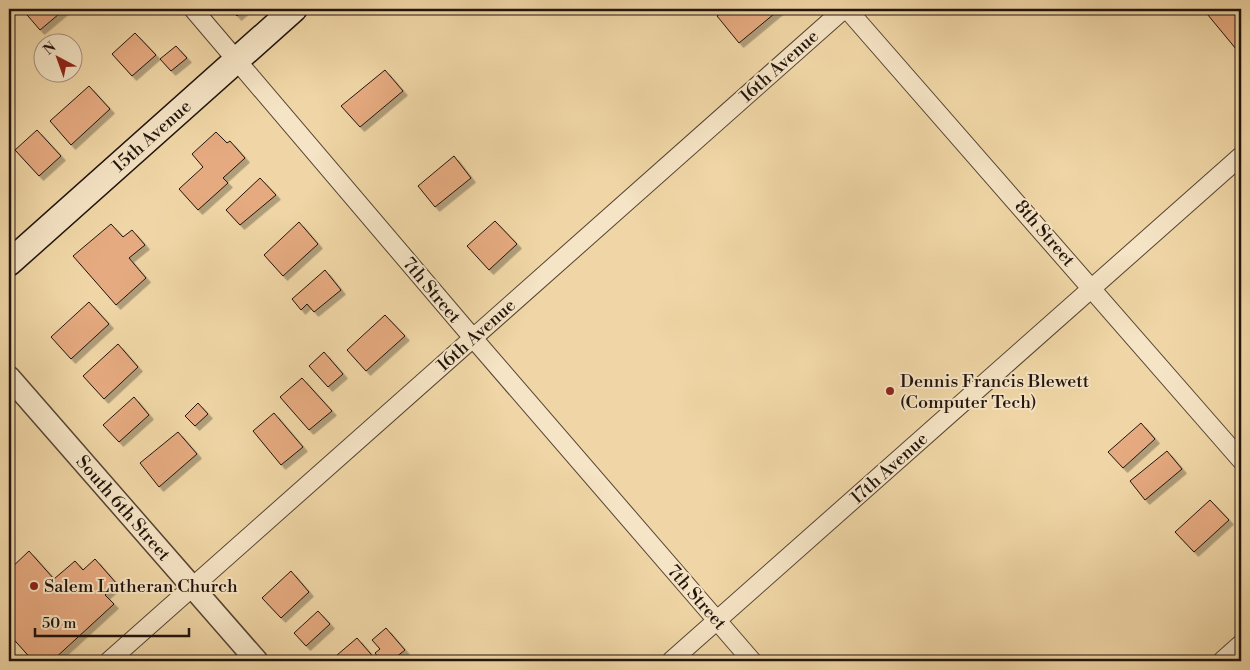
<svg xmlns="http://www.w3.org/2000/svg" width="1250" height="670" viewBox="0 0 1250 670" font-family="'Libre Bodoni',serif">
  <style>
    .building { fill: #e6aa80; stroke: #21140d; filter: url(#shadow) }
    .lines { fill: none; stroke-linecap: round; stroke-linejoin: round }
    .minor-casing { stroke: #543; stroke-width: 20 }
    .tertiary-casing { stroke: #543; stroke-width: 24 }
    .secondary-casing { stroke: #21140d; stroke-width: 28 }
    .minor { stroke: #f5e4c5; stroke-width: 18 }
    .tertiary { stroke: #f5e4c5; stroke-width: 21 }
    .secondary { stroke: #f5e4c5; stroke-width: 25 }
    .poi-dot { fill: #8f2418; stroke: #f5e4c5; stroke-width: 2 }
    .labels { text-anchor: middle; stroke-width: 4; stroke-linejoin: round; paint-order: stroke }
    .street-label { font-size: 18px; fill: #21140d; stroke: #f5e4c5 }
    .poi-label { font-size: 18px; fill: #21140d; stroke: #f5e4c5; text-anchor: start }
  </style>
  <defs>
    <filter id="shadow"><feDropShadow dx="4.5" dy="4.5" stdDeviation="0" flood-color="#0004"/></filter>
  </defs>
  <rect width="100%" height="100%" fill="#f0d6a6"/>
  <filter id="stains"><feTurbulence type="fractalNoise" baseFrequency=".004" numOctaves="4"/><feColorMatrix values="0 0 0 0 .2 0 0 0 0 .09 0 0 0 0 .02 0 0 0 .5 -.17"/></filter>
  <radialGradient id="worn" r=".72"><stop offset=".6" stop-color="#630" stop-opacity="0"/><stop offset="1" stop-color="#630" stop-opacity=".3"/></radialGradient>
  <path class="building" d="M22,9H65L40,30Z
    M231,9H245L237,16Z
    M726,9H780L739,43L717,16Z
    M1203,9H1241V55Z
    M135,33L156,55L132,76L112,54Z
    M176,46L187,58L171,71L160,59Z
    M385,70L403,91L360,127L341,106Z
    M89,86L110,109L71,145L50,121Z
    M37,130L61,156L39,176L15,150Z
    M216,132L227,143L230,141L245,158L223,178L228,183L198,210L179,189L203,167L192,154Z
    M454,156L471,178L435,207L418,186Z
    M260,178L276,195L240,225L226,210Z
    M495,221L517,244L489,270L467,246Z
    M299,222L318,244L283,276L264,255Z
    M111,224L123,237L132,230L145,245L129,258L146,278L116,305L73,256Z
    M325,270L341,290L314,312L307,304L301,310L292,299Z
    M89,302L109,324L71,359L51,337Z
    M385,315L405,336L366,371L347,350Z
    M118,344L138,367L104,399L83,376Z
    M324,352L343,374L328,387L309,366Z
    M302,378L332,411L309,430L280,397Z
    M134,397L149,415L119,442L103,425Z
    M198,403L208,414L195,426L185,416Z
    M274,413L303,447L281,465L253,431Z
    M1141,423L1155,439L1123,468L1108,452Z
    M178,432L197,454L159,487L140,463Z
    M1167,451L1182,469L1145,500L1130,481Z
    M1210,500L1229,520L1194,552L1175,532Z
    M29,551L54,579L75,561L83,570L95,559L117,584L105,595L114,604L52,661H33L9,634V570Z
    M291,571L309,592L281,618L262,598Z
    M318,611L330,624L306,646L294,633Z
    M386,628L405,650L391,661H381L375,653L380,649L372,640Z
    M357,638L376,660L330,661Z
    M196,655L202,661H189Z"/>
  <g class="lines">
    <defs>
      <path id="minor" d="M193,9L473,338L752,661
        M847,9L1241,460
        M109,661L844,9
        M671,661L1241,156
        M1222,661L1241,644"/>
      <g id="tertiary">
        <path id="s1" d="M9,377L257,661"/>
      </g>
      <g id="secondary">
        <path id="s2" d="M9,263L294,9"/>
      </g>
    </defs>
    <use href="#minor" class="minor-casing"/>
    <use href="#tertiary" class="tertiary-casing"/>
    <use href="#secondary" class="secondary-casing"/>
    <use href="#minor" class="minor"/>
    <use href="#tertiary" class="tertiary"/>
    <use href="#secondary" class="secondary"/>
  </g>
  <g class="poi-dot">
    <circle cx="890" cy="391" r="5"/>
    <circle cx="34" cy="586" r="5"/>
  </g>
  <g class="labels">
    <g class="street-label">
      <text transform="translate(779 66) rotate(-42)" y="6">16th Avenue</text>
      <text dy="6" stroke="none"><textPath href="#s2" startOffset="191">15th Avenue</textPath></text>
      <text transform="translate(1045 233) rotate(49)" y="6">8th Street</text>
      <text transform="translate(432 290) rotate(50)" y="6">7th Street</text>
      <text transform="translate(476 335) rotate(-42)" y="6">16th Avenue</text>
      <text transform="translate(889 468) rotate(-42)" y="6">17th Avenue</text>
      <text dy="6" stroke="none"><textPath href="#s1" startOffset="174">South 6th Street</textPath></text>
      <text transform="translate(697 597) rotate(49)" y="6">7th Street</text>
    </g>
    <g class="poi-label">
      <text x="900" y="387">Dennis Francis Blewett<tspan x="900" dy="21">(Computer Tech)</tspan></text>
      <text x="44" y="592">Salem Lutheran Church</text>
    </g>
  </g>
  <rect width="1250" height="670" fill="none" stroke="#f0d6a6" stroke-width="30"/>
  <rect x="10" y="10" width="1230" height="650" fill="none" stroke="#21140d" stroke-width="2.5"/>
  <rect x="15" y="15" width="1220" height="640" fill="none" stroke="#21140d"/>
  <g transform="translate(58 58) rotate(319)"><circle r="24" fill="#f5e4c5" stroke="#a0917b"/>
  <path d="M0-4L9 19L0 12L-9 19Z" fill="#8f2418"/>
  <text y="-8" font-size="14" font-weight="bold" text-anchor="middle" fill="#21140d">N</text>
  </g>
  <path d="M35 628v8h154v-8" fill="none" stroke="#21140d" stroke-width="2.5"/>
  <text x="42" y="628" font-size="15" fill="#21140d" stroke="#f5e4c5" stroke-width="4" paint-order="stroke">50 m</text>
  <rect width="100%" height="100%" filter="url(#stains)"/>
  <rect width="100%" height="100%" fill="url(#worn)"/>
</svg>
